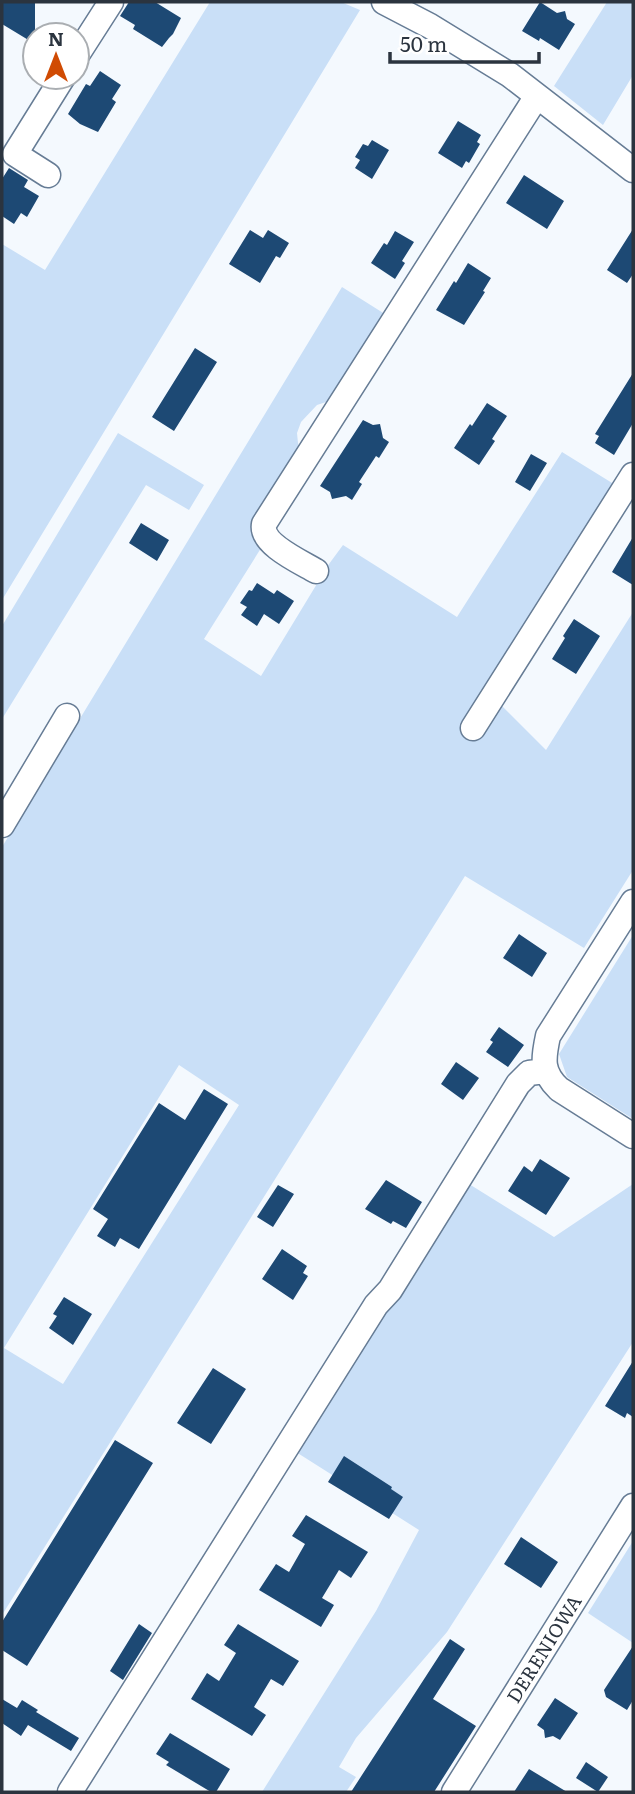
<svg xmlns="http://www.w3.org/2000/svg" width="635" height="1794" viewBox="0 0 635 1794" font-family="Literata,serif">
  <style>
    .green { fill: #c9dff7; fill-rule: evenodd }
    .building { fill: #1d4974 }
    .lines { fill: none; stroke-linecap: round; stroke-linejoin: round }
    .minor-casing { stroke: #667c95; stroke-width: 27 }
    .minor { stroke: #fff; stroke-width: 24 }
    .labels { text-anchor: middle; stroke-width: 7; stroke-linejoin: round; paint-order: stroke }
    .street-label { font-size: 19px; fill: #2b343f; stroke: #fff }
  </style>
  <rect width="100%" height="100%" fill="#f4f9fe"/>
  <path class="green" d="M210,2H341L360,10L2,600V244L45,270Z
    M607,2H633V75L603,125L554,86Z
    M342,287L388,316L335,399L317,405L301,422L297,433L298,443L301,453L263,545L204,639L261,676L329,564L343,545L457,617L562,452L617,486L461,732L476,740L500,704L546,750L633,612V870L584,948L465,876L2,1615V847ZM179,1065L239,1105L63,1384L4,1348Z
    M118,433L204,485L189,510L146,485L2,719V626Z
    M633,935V1119L567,1077L559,1054Z
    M469,1184L554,1237L633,1184V1342L447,1632L356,1738L339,1767L356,1777L346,1792H262L376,1611L419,1530L296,1452L381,1318Z
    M633,1541V1643L588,1613Z"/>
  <path class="building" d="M2,2H35V44L2,24Z
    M129,2H155L181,18L173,34L169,38L162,47L133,29L135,25L120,16Z
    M540,2L557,13L565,11L567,19L575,24L559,50L540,38L539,41L522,31Z
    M100,71L121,85L112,99L116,102L98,132L80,124L68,114L86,84L90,86Z
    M458,121L481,135L477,142L480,144L469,163L466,161L462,168L438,153Z
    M372,140L389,150L372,179L355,168L360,160L355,157L363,144L368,146Z
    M9,168L28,180L24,187L39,196L27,217L21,213L14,224L2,216V179Z
    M524,175L564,201L547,229L506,203Z
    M633,229V274L627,283L607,270Z
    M250,230L263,238L268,230L289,243L280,258L276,256L260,283L229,264Z
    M395,231L414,242L402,261L405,263L395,279L371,263L384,243L387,245Z
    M468,263L491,278L483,291L485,292L464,325L436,310L454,281L456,283Z
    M195,348L217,362L174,431L152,417Z
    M633,373V423L614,455L595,443L599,436L595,434Z
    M487,403L507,416L492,439L495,441L479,465L454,448L470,424L472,426Z
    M363,420L373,425L380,424L383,438L389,442L379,458L376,456L359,482L362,484L352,500L346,496L332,499L330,492L320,486Z
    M531,454L547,463L530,491L515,482Z
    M141,523L169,540L157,561L129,543Z
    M633,537V585L612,572Z
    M257,583L274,594L277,590L294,601L279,624L264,614L257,626L241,615L247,607L240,603L249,590L252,591Z
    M574,619L600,636L576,674L552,659L565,638L563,636Z
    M519,934L547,953L532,977L503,958Z
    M499,1027L524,1045L508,1067L486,1052L493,1042L490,1040Z
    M456,1062L479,1078L463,1100L441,1084Z
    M204,1089L228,1104L139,1249L120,1238L115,1247L97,1236L108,1219L93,1209L159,1103L185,1120Z
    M540,1159L570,1178L546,1215L508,1191L524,1166L532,1172Z
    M386,1180L422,1202L406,1228L393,1221L391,1224L365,1209Z
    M278,1185L294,1194L273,1227L257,1217Z
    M282,1249L307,1266L303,1273L308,1276L293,1300L262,1279Z
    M64,1297L92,1314L73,1345L49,1328L57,1316L53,1314Z
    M633,1361V1417L627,1413L625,1418L605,1406Z
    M213,1368L246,1389L211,1444L177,1423Z
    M115,1440L153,1463L27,1666L2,1650V1622Z
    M344,1456L392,1487L391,1489L403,1497L389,1519L328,1482Z
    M306,1515L368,1552L351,1578L339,1570L322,1598L334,1605L321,1627L259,1590L276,1564L289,1572L305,1544L292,1536Z
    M521,1537L558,1562L541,1588L504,1564Z
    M139,1624L152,1633L123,1680L110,1671Z
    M238,1624L299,1661L283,1686L271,1679L254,1707L266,1715L252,1736L191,1699L207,1673L219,1681L236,1653L224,1645Z
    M450,1639L465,1649L433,1699L476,1726L434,1792H351Z
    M633,1646V1700L627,1710L606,1697L604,1690Z
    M555,1698L578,1713L560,1740L553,1736L545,1738L544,1730L537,1725Z
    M2,1699L17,1708L22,1700L38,1710L36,1712L79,1738L71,1751L28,1725L21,1736L2,1723Z
    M170,1733L230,1769L216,1792H211L166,1765L169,1762L156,1754Z
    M586,1762L608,1777L598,1792L576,1778Z
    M529,1769L567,1792H514Z"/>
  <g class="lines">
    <defs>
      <path id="minor" d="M384,2L430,26L510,75L633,170
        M77,55L111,2
        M48,175L15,154L63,77
        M316,571C301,562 260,544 264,524L537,96
        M473,728L633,475
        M2,825L67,716
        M633,902L548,1036C543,1059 541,1072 559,1089L633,1136
        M70,1792L376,1305L390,1290L518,1084L529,1073L545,1071
        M454,1792L633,1506"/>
    </defs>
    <use href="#minor" class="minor-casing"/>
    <use href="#minor" class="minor"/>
  </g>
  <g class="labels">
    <g class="street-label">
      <text transform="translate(544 1649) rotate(-58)" y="7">DERENIOWA</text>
    </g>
  </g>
  <rect width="635" height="1794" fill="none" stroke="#2b343f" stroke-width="7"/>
  <g transform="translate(56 56)"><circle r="33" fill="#ffffff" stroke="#aaaeb2" stroke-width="2"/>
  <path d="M0-5L12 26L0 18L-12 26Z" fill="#d04b03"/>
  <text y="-10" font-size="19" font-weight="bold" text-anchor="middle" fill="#2b343f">N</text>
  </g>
  <path d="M390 52v10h149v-10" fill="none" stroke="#2b343f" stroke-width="3.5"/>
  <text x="400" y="52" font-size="21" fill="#2b343f" stroke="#ffffff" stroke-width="5" paint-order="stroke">50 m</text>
</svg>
